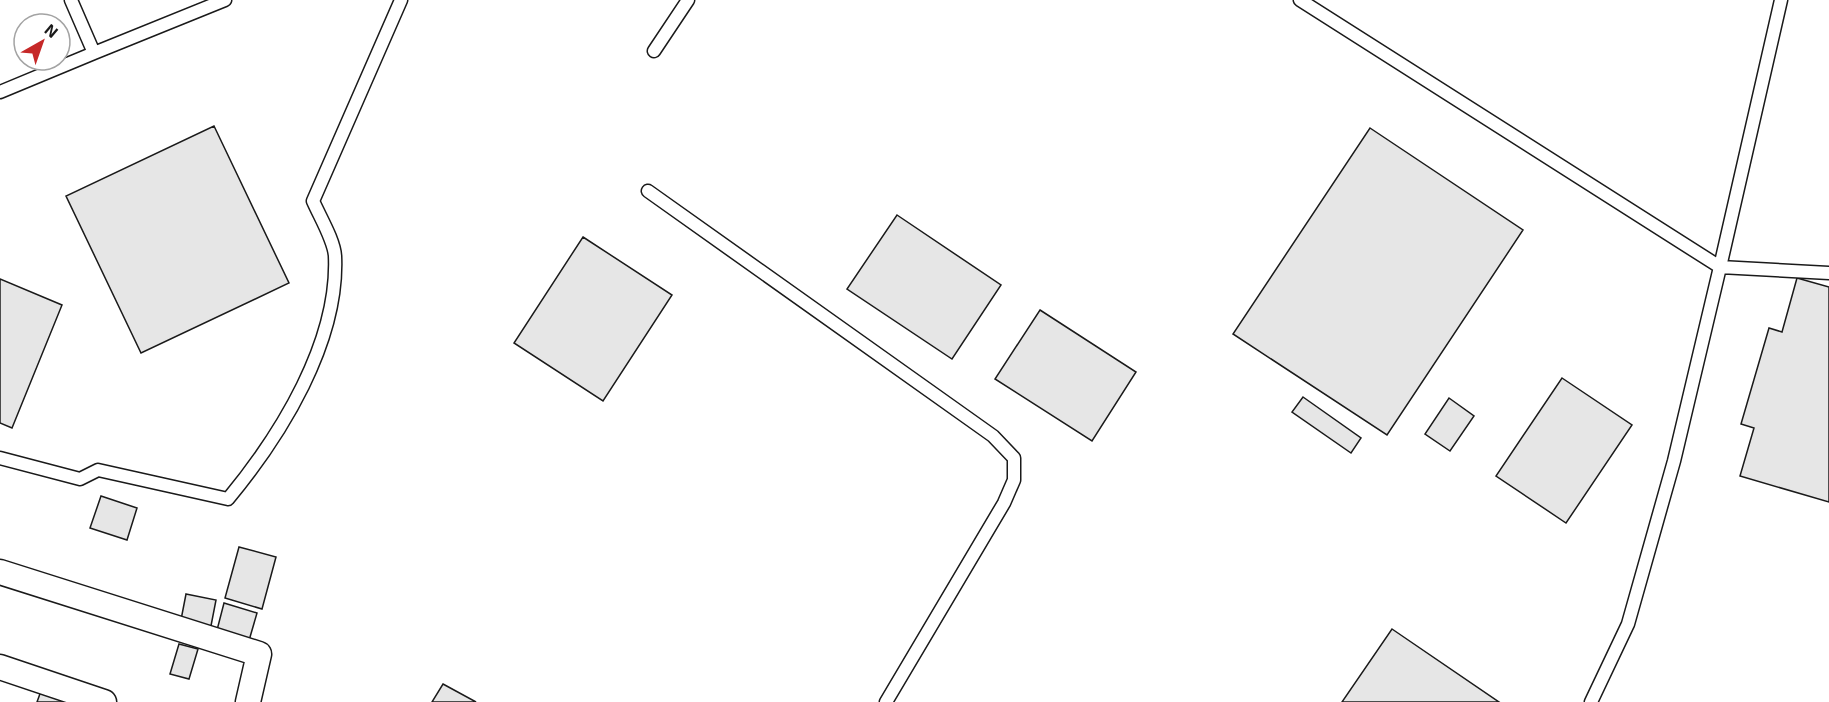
<svg xmlns="http://www.w3.org/2000/svg" width="1829" height="702" viewBox="0 0 1829 702" font-family="'Exo 2',sans-serif">
  <style>
    .building { fill: #e6e6e6; stroke: #1a1a1a; stroke-width: 1.5 }
    .lines { fill: none; stroke-linecap: round; stroke-linejoin: round }
    .service-casing { stroke: #1a1a1a; stroke-width: 15 }
    .minor-casing { stroke: #1a1a1a; stroke-width: 27 }
    .service { stroke: #fff; stroke-width: 12 }
    .minor { stroke: #fff; stroke-width: 24 }
  </style>
  <rect width="100%" height="100%" fill="#fff"/>
  <path class="building" d="M214,126L289,283L141,353L66,196Z
    M1370,128L1523,230L1387,435L1233,334Z
    M897,215L1001,285L952,359L847,289Z
    M583,237L672,295L603,401L514,343Z
    M1797,278L1829,287V502L1740,476L1754,428L1741,424L1769,328L1782,332Z
    M0,279L62,305L12,428L0,423Z
    M1040,310L1136,372L1092,441L995,379Z
    M1562,378L1632,425L1566,523L1496,476Z
    M1303,397L1361,438L1351,453L1292,412Z
    M1449,398L1474,416L1450,451L1425,434Z
    M101,496L137,508L127,540L90,528Z
    M239,547L276,557L262,609L225,598Z
    M186,594L216,600L210,631L180,625Z
    M224,603L257,613L248,644L216,634Z
    M1392,629L1499,702H1342Z
    M179,644L198,649L189,679L170,674Z
    M443,684L476,702H432Z
    M41,691L65,700L64,702H37Z"/>
  <g class="lines">
    <defs>
      <path id="service" d="M71,0L94,53L225,0
        M1300,0L1720,267L1674,461L1628,624L1591,702
        M1781,0L1720,267L1829,273
        M654,51L688,0
        M0,92L94,53
        M648,191L993,436L1014,458V480L1004,503L886,702
        M0,458L80,479L98,470L228,499C281,435 339,342 335,256C334,240 320,217 313,201L401,0"/>
      <path id="minor" d="M0,572L259,654L248,702
        M0,667L104,702"/>
    </defs>
    <use href="#service" class="service-casing"/>
    <use href="#minor" class="minor-casing"/>
    <use href="#service" class="service"/>
    <use href="#minor" class="minor"/>
  </g>
  <g transform="translate(42 42) rotate(40)"><circle r="28" fill="#ffffff" stroke="#a3a3a3" stroke-width="1.5"/>
  <path d="M0-4.5L10 22L0 15L-10 22Z" fill="#c62828"/>
  <text y="-9" font-size="16" font-weight="bold" text-anchor="middle" fill="#1a1a1a">N</text>
  </g>
</svg>
